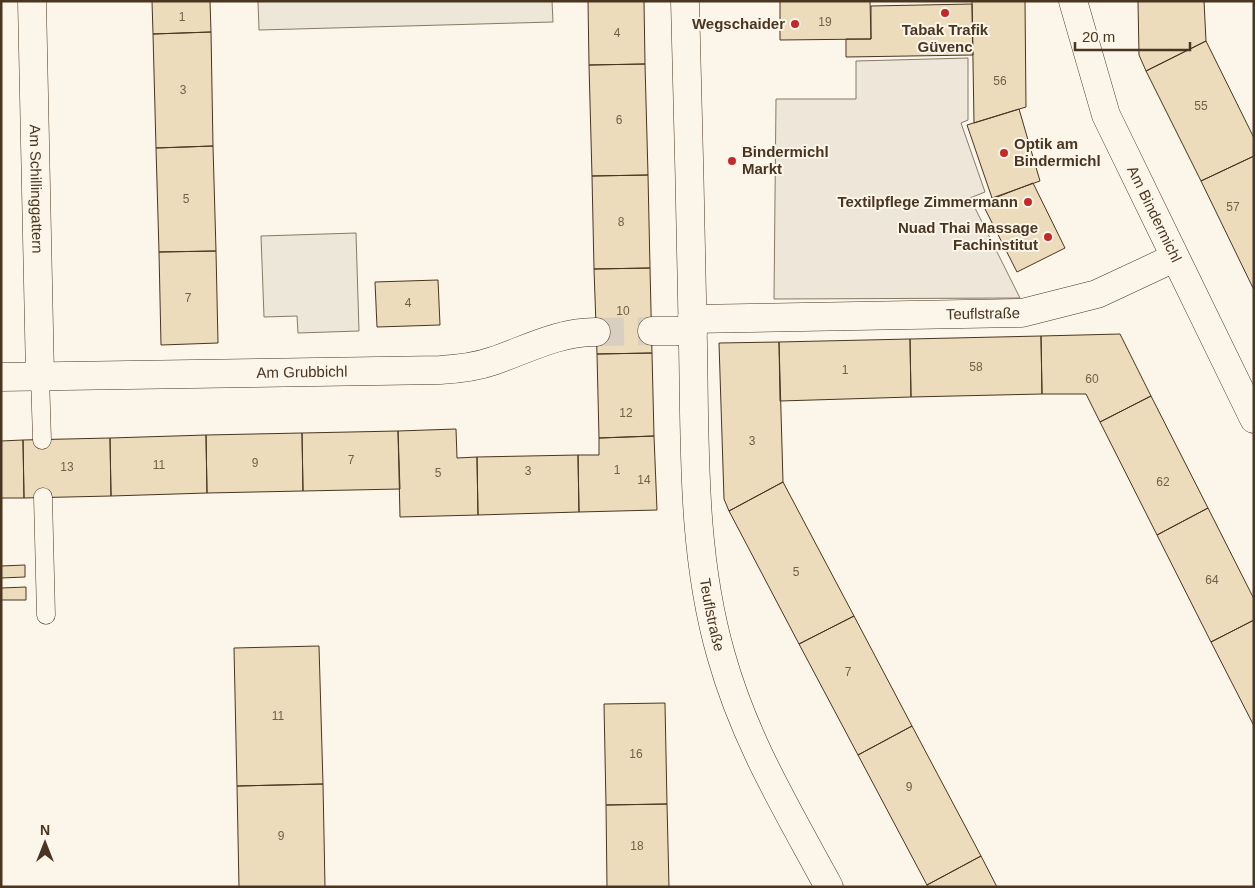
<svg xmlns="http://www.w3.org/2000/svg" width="1255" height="888" viewBox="0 0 1255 888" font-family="Helvetica,sans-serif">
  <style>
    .green { fill: #ede6d9; stroke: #887966 }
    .parking { fill: #ede7d9; stroke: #887966 }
    .building { fill: #ecdcbc; stroke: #4a3520 }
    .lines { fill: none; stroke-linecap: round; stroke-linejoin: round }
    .minor-tunnel { stroke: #d8cfc1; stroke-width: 28; stroke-dasharray: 28 14; stroke-linecap: butt }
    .service-casing { stroke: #4a3520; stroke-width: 19 }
    .minor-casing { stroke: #4a3520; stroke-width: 29 }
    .service { stroke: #fbf6e9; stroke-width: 18 }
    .minor { stroke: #fbf6e9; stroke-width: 28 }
    .poi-dot { fill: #c62828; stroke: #fbf6e9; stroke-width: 2 }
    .labels { text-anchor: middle; stroke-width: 4; stroke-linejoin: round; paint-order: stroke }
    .number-label { font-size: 12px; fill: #725f47 }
    .poi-label { font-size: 15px; font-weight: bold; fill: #4a3520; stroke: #fbf6e9; text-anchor: end }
    .street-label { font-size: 15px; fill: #4a3520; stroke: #fbf6e9 }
  </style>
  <rect width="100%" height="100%" fill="#fbf6e9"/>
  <path class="green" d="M968,58V120L961,123L985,192L970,198L1020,298L774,299L776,99H856V61Z"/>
  <path class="parking" d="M258,1H552L553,22L259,30Z
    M356,233L359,331L298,333L297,316L264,317L261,236Z"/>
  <path class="building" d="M152,1H210L211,32L153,34Z
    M588,1H644L645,64L589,65Z
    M780,1H870L871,39L780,40Z
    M972,1H1025L1026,107L974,123Z
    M1138,1H1204L1206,41L1146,71L1139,55Z
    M972,4L973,55L846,57V39H871V6Z
    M211,32L213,146L156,148L153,34Z
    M1206,41L1254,138V156L1201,181L1146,71Z
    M645,64L648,175L592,176L589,65Z
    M1019,109L1040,181L992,198L967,125Z
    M213,146L216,251L159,252L156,148Z
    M1254,156V290L1201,181Z
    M648,175L650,268L594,269L592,176Z
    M1033,183L1065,248L1017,272L982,203Z
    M216,251L218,343L161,345L159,252Z
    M650,268L652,353L597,354L594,269Z
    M438,280L440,325L377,327L375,282Z
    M1120,334L1151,396L1100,422L1086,394H1042L1041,336Z
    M1041,336L1042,394L911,397L910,339Z
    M910,339L911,397L780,401L779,342Z
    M779,342L783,482L729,511L724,499L719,343Z
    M652,353L654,436L599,438L597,354Z
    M1151,396L1208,508L1157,535L1100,422Z
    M456,429L457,458L477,457L478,515L400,517L398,431Z
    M398,431L400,489L303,491L302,433Z
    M302,433L303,491L207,493L206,435Z
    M206,435L207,493L111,496L110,438Z
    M654,436L657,510L579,512L578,455H599V438Z
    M110,438L111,496L24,498L23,440Z
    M23,440L24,498H1V441Z
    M578,455L579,512L478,515L477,457Z
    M783,482L854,616L799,644L729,511Z
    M1208,508L1254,599V620L1211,642L1157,535Z
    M25,565V577L1,578V566Z
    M26,587V600H1V588Z
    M854,616L912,726L858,755L799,644Z
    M1254,620V726L1211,642Z
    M319,646L323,784L237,786L234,648Z
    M665,703L667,804L606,805L604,704Z
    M912,726L981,856L927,885L858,755Z
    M323,784L325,887H239L237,786Z
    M667,804L669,887H607L606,805Z
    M981,856L997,887H928L927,885Z"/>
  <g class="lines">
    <path class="minor-tunnel" d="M596,332L652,331"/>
    <defs>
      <path id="service" d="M40,376L42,440
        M43,497L46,615"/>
      <g id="minor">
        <path id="s1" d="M32,1L40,376"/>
        <path id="s2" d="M685,1C688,116 691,230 693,345C695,449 692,554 721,655C745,741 787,809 829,887"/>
        <path id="s3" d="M1073,1L1106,115L1254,419"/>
        <path id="s4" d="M692,319L1022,313L1097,294L1174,258"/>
        <path d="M652,331H693"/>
        <path id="s5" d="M1,377L440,370C458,369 476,367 493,361C528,349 558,332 596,332"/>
      </g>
    </defs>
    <use href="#service" class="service-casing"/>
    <use href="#minor" class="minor-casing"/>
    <use href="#service" class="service"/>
    <use href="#minor" class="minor"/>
  </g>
  <g class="poi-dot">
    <circle cx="945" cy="13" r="5"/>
    <circle cx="795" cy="24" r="5"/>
    <circle cx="1004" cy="153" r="5"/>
    <circle cx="732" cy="161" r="5"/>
    <circle cx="1028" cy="202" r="5"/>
    <circle cx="1048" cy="237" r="5"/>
  </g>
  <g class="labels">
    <g class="number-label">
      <text x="182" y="21">1</text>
      <text x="825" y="26">19</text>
      <text x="617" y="37">4</text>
      <text x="1000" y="85">56</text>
      <text x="183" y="94">3</text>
      <text x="1201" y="110">55</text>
      <text x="619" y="124">6</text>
      <text x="186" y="203">5</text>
      <text x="1233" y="211">57</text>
      <text x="621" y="226">8</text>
      <text x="188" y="302">7</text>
      <text x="408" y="307">4</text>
      <text x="623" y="315">10</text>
      <text x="976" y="371">58</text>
      <text x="845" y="374">1</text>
      <text x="1092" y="383">60</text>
      <text x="626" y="417">12</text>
      <text x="752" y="445">3</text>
      <text x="351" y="464">7</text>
      <text x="255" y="467">9</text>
      <text x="159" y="469">11</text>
      <text x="67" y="471">13</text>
      <text x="617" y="474">1</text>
      <text x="528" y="475">3</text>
      <text x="438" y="477">5</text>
      <text x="644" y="484">14</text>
      <text x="1163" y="486">62</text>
      <text x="796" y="576">5</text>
      <text x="1212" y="584">64</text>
      <text x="848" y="676">7</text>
      <text x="278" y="720">11</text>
      <text x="636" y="758">16</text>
      <text x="909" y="791">9</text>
      <text x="281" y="840">9</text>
      <text x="637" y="850">18</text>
    </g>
    <g class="poi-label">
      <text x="785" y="29">Wegschaider</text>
      <text x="945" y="35" text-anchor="middle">Tabak Trafik<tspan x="945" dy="17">Güvenc</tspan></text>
      <text x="1014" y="149" text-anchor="start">Optik am<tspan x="1014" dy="17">Bindermichl</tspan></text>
      <text x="742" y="157" text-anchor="start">Bindermichl<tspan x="742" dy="17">Markt</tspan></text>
      <text x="1018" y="207">Textilpflege Zimmermann</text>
      <text x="1038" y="233">Nuad Thai Massage<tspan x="1038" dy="17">Fachinstitut</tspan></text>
    </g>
    <g class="street-label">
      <text dy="5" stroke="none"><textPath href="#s1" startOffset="188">Am Schillinggattern</textPath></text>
      <text dy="5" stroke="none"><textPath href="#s3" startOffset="229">Am Bindermichl</textPath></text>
      <text dy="5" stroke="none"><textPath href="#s4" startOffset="291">Teuflstraße</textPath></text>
      <text dy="5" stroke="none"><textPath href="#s5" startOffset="301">Am Grubbichl</textPath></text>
      <text dy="5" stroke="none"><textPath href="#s2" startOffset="615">Teuflstraße</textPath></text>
    </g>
  </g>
  <rect width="1255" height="888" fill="none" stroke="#4a3520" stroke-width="5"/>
  <g transform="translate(45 843)" stroke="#fbf6e9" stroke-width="4" paint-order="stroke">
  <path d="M0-4L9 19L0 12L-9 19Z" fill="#4a3520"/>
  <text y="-8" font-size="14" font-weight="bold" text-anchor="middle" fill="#4a3520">N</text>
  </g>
  <path d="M1075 42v8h115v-8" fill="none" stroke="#4a3520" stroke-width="2.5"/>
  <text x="1082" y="42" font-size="15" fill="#4a3520" stroke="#fbf6e9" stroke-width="4" paint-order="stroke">20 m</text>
</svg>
